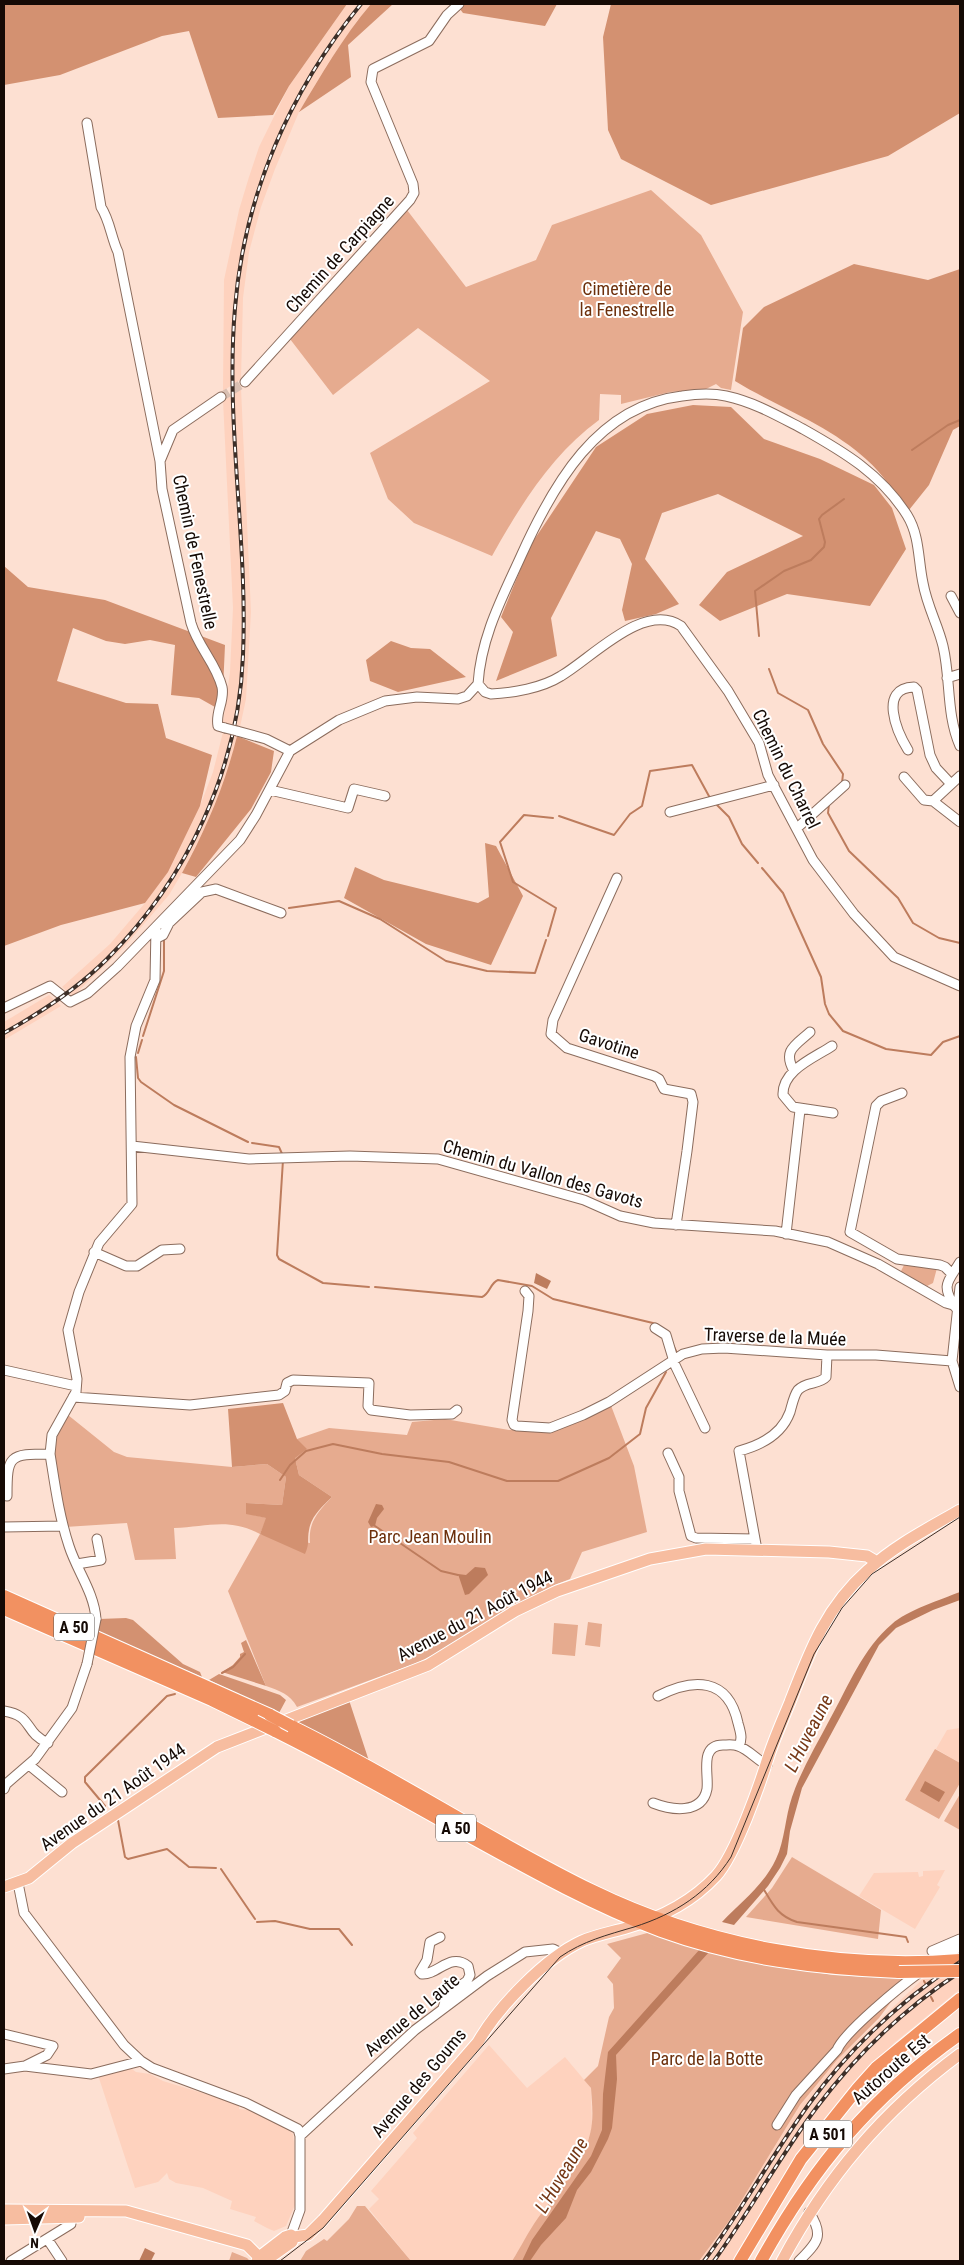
<svg xmlns="http://www.w3.org/2000/svg" width="964" height="2265" viewBox="0 0 964 2265" font-family="'Roboto Condensed',sans-serif">
  <style>
    .built { fill: #fed2be }
    .green { fill: #e6ab8f }
    .forest { fill: #d39171 }
    .water { fill: #bd7c5d }
    .lines { fill: none; stroke-linecap: round; stroke-linejoin: round }
    .stream { stroke: #bd7c5d; stroke-width: 2 }
    .minor-tunnel { stroke: #dac0b3; stroke-width: 9; stroke-dasharray: 9 4.5; stroke-linecap: butt }
    .minor-casing { stroke: #8b6c5d; stroke-width: 11 }
    .major-casing { stroke: #fff; stroke-width: 13 }
    .highway-casing { stroke: #fff; stroke-width: 14 }
    .minor { stroke: #fff; stroke-width: 9 }
    .major { stroke: #f7bda0; stroke-width: 11 }
    .highway { stroke: #f29161; stroke-width: 12 }
    .tram { stroke: #3d2f28; stroke-width: 1 }
    .rail-casing { stroke: #3d2f28; stroke-width: 4 }
    .rail { stroke: #fff; stroke-width: 2; stroke-dasharray: 5.5; stroke-linecap: butt }
    .minor-bridge-casing { stroke: #8b6c5d; stroke-width: 11; stroke-linecap: butt }
    .highway-bridge-casing { stroke: #fff; stroke-width: 14; stroke-linecap: butt }
    .minor-bridge { stroke: #fff; stroke-width: 9 }
    .highway-bridge { stroke: #f29161; stroke-width: 12 }
    .labels { text-anchor: middle; stroke-width: 4; stroke-linejoin: round; paint-order: stroke }
    .shield { fill: #fff; stroke: #5b5450; stroke-width: 1 }
    .shield-label { font-size: 16px; font-weight: bold; fill: #150a05 }
    .street-label { font-size: 18px; fill: #150a05; stroke: #fff }
    .park-label { font-size: 18px; fill: #6c2f0b; stroke: #fff }
    .water-label { font-size: 19px; font-style: italic; fill: #763816; stroke: #fff }
  </style>
  <rect width="100%" height="100%" fill="#fde0d2"/>
  <path class="built" d="M347,4H371L357,21L327,65L299,112L275,169L261,207L249,252L243,298L241,379L223,391L224,280L239,210L249,177L259,147L289,86Z
    M241,388L251,612L246,699L240,727L223,723L230,672L233,608L223,400Z
    M223,732L237,736L230,768L216,806L182,873L169,895L124,947L73,996L62,987L110,944L145,903L167,872L200,806L213,772Z
    M49,995L61,1006L4,1040V1022Z
    M960,1728V1763L936,1749L947,1730Z
    M945,1870L937,1885L940,1887L915,1929L859,1896L874,1873L918,1872L919,1877L923,1876V1871Z
    M960,1975V1989L894,2043L849,2090L816,2129L775,2189L732,2261H699L729,2221L800,2105L837,2060L925,1977Z
    M489,2045L527,2088L565,2057L591,2088L592,2126L590,2135L584,2151L556,2197L538,2219L512,2261H411L369,2209L379,2199L371,2191L417,2138L413,2133Z
    M132,2069L136,2072L150,2074L163,2081L222,2099L239,2106V2109L248,2110L289,2130L293,2134L294,2143L295,2205L286,2226L274,2231L267,2228L254,2221L256,2217L230,2209L232,2201L203,2188L176,2183L169,2179L167,2173L158,2182L135,2188L98,2075Z"/>
  <path class="green" d="M651,190L701,235L743,312L731,390L721,388L716,384L706,389L670,392L621,404V395L600,394L599,420C552,454 520,506 492,556L414,523L388,499L370,453L490,381L418,328L333,395L290,339L407,210L466,287L536,260L552,225Z
    M904,1265L937,1268L933,1283L927,1286L900,1273Z
    M610,1403L634,1466L647,1532L582,1552L570,1579L552,1586L514,1606L457,1644L414,1664L297,1707C290,1694 280,1691 266,1686L228,1591L260,1534C229,1517 206,1527 174,1528L176,1559L135,1560L127,1523L65,1527L54,1451L58,1433L68,1415L114,1452L127,1457L232,1467L267,1464L286,1477L282,1505L246,1503V1513L267,1518L260,1534L310,1543C308,1522 318,1512 332,1497L299,1475L295,1458L297,1439L329,1428L407,1435L412,1422L445,1419L509,1430H552Z
    M588,1622L602,1624L600,1647L585,1645Z
    M554,1623L578,1625L575,1656L552,1654Z
    M935,1749L960,1763V1783L939,1819L905,1800Z
    M960,1794V1830L944,1821Z
    M792,1857L881,1910L878,1939L746,1917L772,1888Z
    M651,1932L773,1965L833,1975L908,1979L879,2018L837,2060L800,2105L729,2221L699,2261H512C521,2247 528,2232 538,2218C557,2192 582,2166 590,2134C594,2119 592,2103 591,2088L584,2080L598,2066L609,2017L614,2008L613,1984L607,1977L621,1958L607,1944Z
    M357,2206H365L411,2261H300L306,2251L324,2239L327,2241L349,2219Z
    M232,2252L247,2258L250,2261H229Z"/>
  <path class="forest" d="M4,4H347L289,86L273,115L218,118L189,31L162,36L60,75L4,85Z
    M371,4H393L348,45L351,77L299,112C321,75 343,37 371,4Z
    M456,4H557L545,26L463,13Z
    M611,4H960V113L888,156L711,205L621,159L608,130L603,37Z
    M854,264L928,280L960,269V426L953,430L929,485L909,510C895,494 883,474 867,460C828,424 779,408 735,381L743,328L764,307Z
    M693,405L731,407L764,439L820,459L874,485L892,508L906,549L870,606L787,594L720,621L699,605L727,572L803,536L718,494L662,513L645,559L679,604L656,614L625,621L622,610L632,564L620,539L596,531L551,618L557,656L496,681L513,632L501,617L530,546L596,447L647,414Z
    M4,566L28,587L105,600L225,645L222,711L199,698L171,695L175,645L150,640L125,644L106,641L73,628L57,681L126,703L158,704L166,738L212,755L200,806L168,872L145,903L61,925L4,946Z
    M391,641L411,648L430,649L466,677L398,692L370,681L366,660Z
    M237,736L274,751L271,772L251,809L196,877L182,873C206,829 225,785 237,736Z
    M485,843L496,846L523,896L491,965L426,944L344,898L355,867L384,880L478,903L489,897Z
    M283,1403L297,1439L307,1449L295,1458L299,1475L332,1497C323,1506 311,1516 309,1530C307,1540 310,1543 305,1554L260,1534L266,1518L246,1514V1503L282,1505L286,1477L267,1464L232,1467L228,1409Z
    M126,1618L133,1620L183,1664L200,1672L202,1677L96,1632L99,1619Z
    M246,1640L266,1686L222,1672L233,1665L240,1657V1654L244,1652L241,1643Z
    M219,1674L280,1695L286,1700L279,1713L209,1680Z
    M349,1700L369,1761L295,1723L314,1713Z"/>
  <path class="water" d="M536,1273L551,1281L547,1289L534,1283Z
    M376,1504L382,1505L384,1509L377,1518L375,1526L371,1527L368,1522Z
    M475,1567L485,1568L488,1575L469,1594L465,1595L458,1574L466,1575Z
    M960,1592V1600L933,1610L896,1628L879,1645L802,1788L790,1831L787,1854L780,1868L768,1886L734,1925L722,1922C741,1902 764,1885 776,1859C785,1840 785,1817 792,1797C801,1770 817,1744 830,1719C848,1687 863,1648 892,1624C906,1611 942,1599 960,1592Z
    M925,1781L945,1792L939,1802L920,1791Z
    M700,1949L710,1951L616,2055L617,2079L612,2128L608,2139L591,2172L577,2190L566,2218L541,2245L530,2261H522L532,2240L591,2156L602,2130L603,2094L608,2052Z
    M145,2248L155,2253L151,2261H139Z"/>
  <g class="lines">
    <path class="stream" d="M912,450L948,425L960,420
      M759,636L755,591L784,571L811,560L824,547L825,542L819,519L822,515L844,499
      M769,669L778,693L808,710L823,744L843,774L842,783
      M829,804L828,813L849,851L898,898L913,923L939,938L960,943
      M717,805L729,817L742,844L758,863
      M559,816L614,835L630,814L642,806L650,771L692,765L710,798
      M762,868L783,893L821,977L825,1004L829,1014L843,1031L886,1049L931,1055L943,1042L960,1036
      M289,908L339,901L380,919L446,961L487,971L535,973L546,940
      M548,936L556,908L513,882L500,842L524,815L553,818
      M143,1036L164,971V940
      M138,1053L142,1040
      M136,1057L138,1078L141,1082L174,1105L248,1142
      M252,1143L279,1147L283,1156
      M283,1160L277,1255L279,1259L323,1283L369,1287
      M375,1287L482,1297C490,1294 490,1283 498,1280L532,1286L553,1299L657,1324
      M673,1345L677,1353
      M280,1480L290,1465L306,1451L333,1444L382,1454L449,1462L507,1481H558L609,1458L640,1434L646,1408L666,1372
      M375,1526L441,1571L458,1575
      M222,1673L233,1667L245,1654
      M105,1806L85,1782V1777L167,1696L175,1694
      M118,1820L125,1857L128,1859L167,1849L189,1867L216,1868
      M221,1869L255,1919
      M763,1888C773,1905 778,1916 797,1922L899,1936L906,1937L908,1942
      M257,1922L275,1921L310,1929H339L352,1945
      M924,1981L925,1983
      M931,1997L933,2001"/>
    <path class="minor-tunnel" d="M221,397L245,382"/>
    <defs>
      <path id="minor" d="M87,123L101,207C110,221 111,237 118,252L160,461
        M245,382L410,200L414,193L413,184L371,82L373,69L429,41L447,15L459,4
        M221,397L173,430L160,461L162,489L191,623C198,647 216,663 222,687C225,701 215,712 218,726L225,728
        M951,596L960,613
        M947,678L960,674
        M478,684C481,637 502,598 521,556C553,485 597,406 682,396C696,394 712,393 726,396C754,402 778,416 803,429C844,452 881,474 907,515C920,536 918,560 923,583C927,606 938,625 943,646C951,680 946,714 960,746
        M478,684L485,692L491,694C513,693 542,688 561,676C592,658 644,601 681,626L728,691L759,743L768,775L813,860L854,914L894,957L960,986
        M237,731L266,739L290,751
        M908,750C897,732 878,688 914,687L917,690L930,755L936,768L951,784
        M960,776L933,801L960,822
        M904,777L924,800L933,801
        M270,790L348,808L354,789L385,796
        M670,812L774,785
        M797,828L845,785
        M617,878L553,1020L551,1034L567,1048L654,1076L659,1079L664,1089L691,1094L693,1102L687,1151L676,1225
        M157,938L163,935L169,923L202,892L216,889L281,913
        M4,1008L50,986L70,1002L88,993L117,967L240,840L256,815L290,751L339,720L385,701L417,697L458,699L467,696L478,684
        M832,1046C814,1058 782,1070 783,1095L793,1107L833,1113
        M794,1071C782,1050 796,1045 810,1032
        M902,1093L881,1101L876,1106L850,1232L897,1259L940,1265L945,1267L952,1274
        M132,1146L249,1159L350,1156L438,1159L584,1200L620,1216L654,1223L775,1231L828,1242L878,1264L946,1303L953,1305L958,1302
        M786,1234L800,1110
        M94,1252L126,1266H137L162,1250L180,1249
        M960,1287L952,1361L960,1387
        M525,1291L529,1296L528,1311L512,1420L514,1425L517,1426L550,1428L583,1415L609,1402L683,1354L702,1349L724,1348L827,1355H876L952,1361
        M955,1307C940,1284 949,1281 960,1262
        M655,1328L666,1335L675,1365L705,1428
        M4,1370L76,1386
        M73,1397L190,1405L279,1395L285,1391L287,1383L293,1380L369,1383L368,1406L371,1410L410,1415L452,1414L457,1410
        M668,1453L679,1477V1491L691,1536L696,1538L755,1539
        M7,1496C7,1455 9,1454 50,1454
        M4,1527L63,1526
        M757,1550L739,1451C762,1445 782,1434 790,1412C792,1405 794,1395 798,1390C806,1381 819,1385 826,1377L827,1355
        M77,1564L101,1560L97,1539
        M96,1619C94,1592 77,1571 69,1546C59,1516 55,1485 50,1454L52,1435L76,1392L77,1379L68,1330L79,1292L99,1243L132,1204L130,1057L136,1026L155,980L156,927
        M658,1696C693,1678 728,1677 738,1723C740,1731 743,1738 739,1746
        M4,1711C34,1716 23,1732 48,1743
        M29,1765L62,1792
        M4,1789L6,1784L35,1759L72,1708L87,1664
        M653,1803C671,1810 702,1815 707,1789C709,1774 699,1745 723,1745C727,1745 734,1744 738,1746C748,1749 757,1760 767,1765
        M18,1883L24,1913L124,2045L141,2061L152,2068L246,2103L298,2129L300,2136V2210L291,2235
        M440,1937L430,1942L427,1960L420,1972L422,1974C438,1975 450,1952 468,1966L470,1975L467,1981L447,1995L443,2008
        M939,1958L932,1951L960,1939
        M937,1959L960,1947
        M4,2034L53,2046L47,2055L25,2066
        M4,2069L25,2066L91,2074L141,2061
        M777,2125L796,2095L837,2050C844,2032 902,1985 920,1972
        M300,2136L415,2030L487,1976L525,1952L553,1949L559,1952
        M48,2240L62,2261
        M11,2261L71,2224V2212
        M799,2261C817,2243 825,2236 809,2212"/>
      <path id="major" d="M4,1887L29,1878L72,1843L217,1747L428,1665L515,1611L557,1591L650,1559L706,1549L829,1552L867,1556L877,1562
        M4,2210L126,2211L247,2245L259,2257
        M4,2219L79,2217
        M294,2237L308,2235L323,2220L478,2042C498,2007 545,1958 582,1941C596,1935 612,1932 626,1928C660,1918 692,1902 716,1876C736,1854 760,1784 769,1755C775,1737 783,1719 790,1702C810,1650 826,1607 868,1570C895,1545 929,1528 960,1510
        M257,2261L259,2257L285,2237L291,2235L294,2237
        M265,2261L292,2242L294,2237
        M782,2261C827,2177 883,2111 960,2054"/>
      <path id="highway" d="M4,1596L270,1715
        M4,1609L212,1700L255,1721
        M291,1726C394,1776 490,1841 593,1891C704,1945 837,1970 960,1960
        M275,1731C337,1762 398,1796 458,1830C525,1867 590,1904 661,1931C738,1959 818,1969 899,1972
        M740,2261L801,2159L858,2088L876,2068L960,1999
        M761,2261C813,2167 871,2097 960,2034"/>
    </defs>
    <use href="#minor" class="minor-casing"/>
    <use href="#major" class="major-casing"/>
    <use href="#highway" class="highway-casing"/>
    <use href="#minor" class="minor"/>
    <use href="#major" class="major"/>
    <use href="#highway" class="highway"/>
    <path class="tram" d="M280,2261L323,2228L560,1957C583,1941 607,1935 634,1927C675,1914 708,1893 731,1857L814,1654L842,1608L872,1574L960,1517"/>
    <defs>
      <path id="rail" d="M4,1033C40,1013 77,989 107,959C187,879 239,769 243,655C248,540 225,424 235,308C244,195 290,91 361,4
        M704,2261C742,2210 772,2155 809,2104C850,2048 902,1999 960,1962
        M714,2261C750,2211 780,2156 817,2107C857,2054 905,2008 960,1972"/>
    </defs>
    <use href="#rail" class="rail-casing"/>
    <use href="#rail" class="rail"/>
    <defs>
      <path id="minor-bridge" d="M225,728L237,731
        M87,1664L96,1619"/>
      <path id="highway-bridge" d="M270,1715L291,1726
        M255,1721L275,1731
        M899,1972L960,1971"/>
    </defs>
    <use href="#minor-bridge" class="minor-bridge-casing"/>
    <use href="#highway-bridge" class="highway-bridge-casing"/>
    <use href="#minor-bridge" class="minor-bridge"/>
    <use href="#highway-bridge" class="highway-bridge"/>
  </g>
  <g class="labels">
    <g class="shield">
      <rect x="54" y="1613.5" width="40" height="27" rx="4"/>
      <rect x="436" y="1814.5" width="40" height="27" rx="4"/>
      <rect x="804" y="2120.5" width="48" height="27" rx="4"/>
    </g>
    <g class="shield-label">
      <text x="74" y="1633">A 50</text>
      <text x="456" y="1834">A 50</text>
      <text x="828" y="2140">A 501</text>
    </g>
    <g class="street-label">
      <text transform="translate(340 254) rotate(-48)" y="6">Chemin de Carpiagne</text>
      <text transform="translate(195 552) rotate(78)" y="6">Chemin de Fenestrelle</text>
      <text transform="translate(786 769) rotate(64)" y="6">Chemin du Charrel</text>
      <text transform="translate(609 1044) rotate(18)" y="6">Gavotine</text>
      <text transform="translate(543 1174) rotate(16)" y="6">Chemin du Vallon des Gavots</text>
      <text transform="translate(775 1337) rotate(2)" y="6">Traverse de la Muée</text>
      <text transform="translate(475 1616) rotate(-28)" y="6">Avenue du 21 Août 1944</text>
      <text transform="translate(113 1797) rotate(-35)" y="6">Avenue du 21 Août 1944</text>
      <text transform="translate(412 2015) rotate(-40)" y="6">Avenue de Laute</text>
      <text transform="translate(891 2069) rotate(-41)" y="6">Autoroute Est</text>
      <text transform="translate(419 2083) rotate(-50)" y="6">Avenue des Goums</text>
    </g>
    <g class="park-label">
      <text x="627" y="295">Cimetière de<tspan x="627" dy="21">la Fenestrelle</tspan></text>
      <text x="430" y="1543">Parc Jean Moulin</text>
      <text x="707" y="2065">Parc de la Botte</text>
    </g>
    <g class="water-label">
      <text transform="translate(808 1733) rotate(-63)" y="7">L'Huveaune</text>
      <text transform="translate(561 2175) rotate(-59)" y="7">L'Huveaune</text>
    </g>
  </g>
  <rect width="964" height="2265" fill="none" stroke="#150a05" stroke-width="10"/>
  <g transform="translate(35 2230) rotate(182)" stroke="#ffffff" stroke-width="4" paint-order="stroke">
  <path d="M0-4L9 19L0 12L-9 19Z" fill="#150a05"/>
  <text y="-8" font-size="14" font-weight="bold" text-anchor="middle" fill="#150a05">N</text>
  </g>
</svg>
